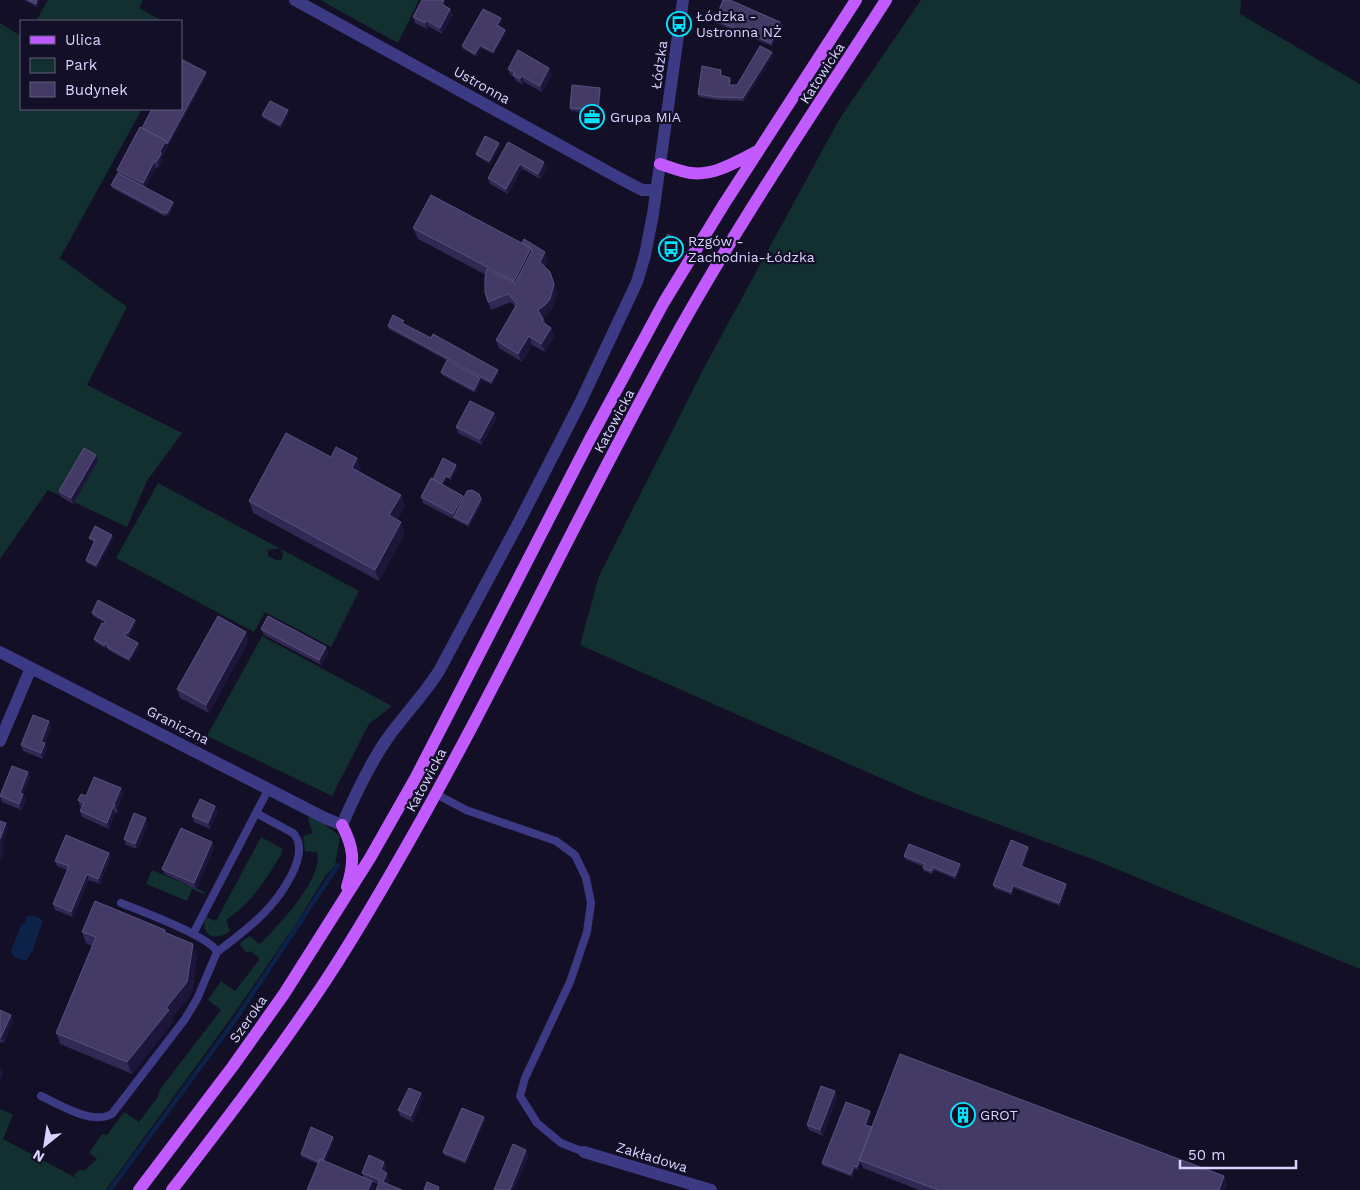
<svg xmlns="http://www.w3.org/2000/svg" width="1360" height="1190" viewBox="0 0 1360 1190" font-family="'Work Sans',sans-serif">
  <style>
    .green { fill: #12302f }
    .water { fill: #0c2248 }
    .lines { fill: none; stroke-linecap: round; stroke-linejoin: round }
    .stream { stroke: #0c2248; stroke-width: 4.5 }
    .service { stroke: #3d3a85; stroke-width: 8 }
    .minor { stroke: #3d3a85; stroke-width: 12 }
    .tertiary { stroke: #3d3a85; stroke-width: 12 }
    .primary { stroke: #c25bff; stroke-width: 12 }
    .wall { fill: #312854 }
    .shaded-wall { fill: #1d163a }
    .building { fill: #433a66; stroke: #5a527e }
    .labels { text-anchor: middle; stroke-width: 4.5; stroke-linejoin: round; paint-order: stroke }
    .poi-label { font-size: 14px; fill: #d9d4ff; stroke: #130f26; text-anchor: start }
    .street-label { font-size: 14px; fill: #d9d4ff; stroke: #130f26 }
  </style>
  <rect width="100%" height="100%" fill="#130f26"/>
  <path class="green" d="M48,0H143L139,8L162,21H36Z
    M320,0H419L398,43Z
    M921,0H1241L1240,14L1360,84V969L1092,859L919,795L580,645L599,576L705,366L840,118Z
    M0,23L21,36V109H142L60,258L127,307L87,385L182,433L147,481L127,527L48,490L0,559Z
    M158,483L279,548L268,550V556L276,560H281L283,555L281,549L359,591L331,647L265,612L254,632L116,558Z
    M262,636L392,706L369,724L332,796L207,736Z
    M308,816L324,824L340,836L335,866L326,875L299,919L236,1011L106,1190H0V1109L13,1115L3,1139L78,1179L73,1175L80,1170H85L97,1159L89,1153L102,1134L107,1135L124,1112L139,1122L157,1098L161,1088L221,1010L208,1000L221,981L235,991L259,960V958L250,951L247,953L240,945L241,942L250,936L259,944L261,943C278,926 324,878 317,852L305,851L303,836L313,833L309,823Z
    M261,837L283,849L281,855C265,880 251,904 226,920L230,931C227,933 223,936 219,936C205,939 202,926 206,917L216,921Z
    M152,870L205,892L204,894L192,889L187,901L146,884Z"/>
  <path class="water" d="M33,915L43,920L33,950L26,961L14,957L11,951L21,925L25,922L27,916Z"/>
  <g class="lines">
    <path class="stream" d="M110,1190L235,1020L338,865"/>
    <path class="service" d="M436,794L466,810L556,841L575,855L586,878L591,903L587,932L570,982L525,1078L520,1096L537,1123L561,1143L584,1152
      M193,934L269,788
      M217,952C233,940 249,928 263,914C278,899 313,854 293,833L256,813
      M41,1096C61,1105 91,1125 112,1114L185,1019L197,999L217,952C211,937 139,910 121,903"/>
    <path class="minor" d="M295,0L621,179L642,190H656
      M0,652L325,818L342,825
      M0,741L31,668
      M584,1152L711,1190"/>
    <path class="tertiary" d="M342,825C355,795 369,765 387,739C404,715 424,695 439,671L520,520L580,403L637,282L645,255L653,214L683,0"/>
    <path class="primary" d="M660,164C670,167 681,172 691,173C715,176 737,161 758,151
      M342,825C354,848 355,861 347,887
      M139,1190L233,1066L284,994L370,858L416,777L590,439L664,302L724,204L856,0
      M172,1190C219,1129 266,1068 309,1005C340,961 367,915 394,868C492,699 574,521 668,350C734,229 812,115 886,0"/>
  </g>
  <path class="wall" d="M24,0H40L37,7Z
    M446,6L450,9L453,15L442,34L428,26L427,29L415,23L413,17Z
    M715,20L780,22L782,24L772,46L716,23Z
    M502,21L499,26L505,30L506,32L494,54L481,48L477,57L463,49L462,46Z
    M772,52L774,54L744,101L717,100L699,97L698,94L721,70L722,72L721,76L731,80L730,85H737Z
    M508,69L552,74L542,92L524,82L523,85L516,81L514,77L510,74Z
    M207,75L162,157L163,160L159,167L156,168L145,188L173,202L174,205L169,215L164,216L112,188L111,185L118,173L117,170L142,128Z
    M601,90L598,123L582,122L581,119L582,112L571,111L570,108Z
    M288,110L289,113L281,128L263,118L262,115Z
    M508,142L547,168L540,179L522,169L508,194L490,184L488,178Z
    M500,146L490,164L477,156L476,154Z
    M413,228L548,261L545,267L550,272L557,293L553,307L548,314L543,317L546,324L551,328L554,336L545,352L532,345L522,362L499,348L496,340L515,307L511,302L491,310L488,302L486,275L418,239Z
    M672,237L673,240L668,249L663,246L662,243Z
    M404,324L499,373L492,385L389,329L388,326L405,324Z
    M441,372L481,381L475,393L442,375Z
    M494,413L496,419L482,445L458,433L456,427Z
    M331,457L361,470L360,472L401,495L405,506L397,520L405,533L379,581L253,513L249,501Z
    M98,461L73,504L61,497L59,491Z
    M457,468L451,480L447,478L443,485L464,498L479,494L482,502L469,527L423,503L421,497L433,479Z
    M112,535L113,538L97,568L87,563L86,560L94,542L90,540L89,538Z
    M92,613L136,623L129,636L127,635L126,637L138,643L139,646L130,662L108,650L107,647L106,646L105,648L95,642L94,639L105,623L93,616Z
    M261,629L326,647L328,653L321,665L264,635Z
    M249,640L209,713L180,698L177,689Z
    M49,721L51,727L45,743L47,749L43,759L23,751L21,745Z
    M28,772L30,778L23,794L26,800L21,810L2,802L0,796Z
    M121,788L123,794L117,810L118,812L115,813L109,829L82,817L80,811L82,807L80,806L78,800L86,796Z
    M218,812L210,829L194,822L192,816Z
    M148,824L137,849L126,845L124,839Z
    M212,842L214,848L196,889L165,874L162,869Z
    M1028,847L1029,850L1023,867L1067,887L1060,906L1014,888L1012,895L994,888L993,885Z
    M109,853L111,858L100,884L89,880L73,917L55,910L53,904L67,870L57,866L55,861Z
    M904,856L960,864L961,867L956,879L934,870L932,874L924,871L923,868L924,867L905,859Z
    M165,930L166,933L197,956L192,993L172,1018L173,1022L132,1074L60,1044L56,1033L92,946L86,943L82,932Z
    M0,1010L13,1021L4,1043L0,1042Z
    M421,1093L423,1099L413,1122L400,1116L398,1110Z
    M837,1096L823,1136L809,1130L807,1125Z
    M870,1111L871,1114L867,1125L872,1127L1224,1176L1227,1184L1225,1190H919L863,1168L861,1163L858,1170L855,1169L852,1177L823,1166L822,1163Z
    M484,1117L485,1120L466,1164L444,1155L443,1152Z
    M333,1137L334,1140L325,1161L364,1178L362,1173L384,1162L386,1167L385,1172L389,1179L387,1184H378L318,1164L302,1157L301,1154Z"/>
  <path class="shaded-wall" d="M37,0H40L37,7L36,4Z
    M444,0L446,6L444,10L442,4Z
    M450,9L453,15L442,34L440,28Z
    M501,18L502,21L498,28L497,25Z
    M426,20L428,26L427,29L425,23Z
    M780,22L782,24L772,46L771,43Z
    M505,30L506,32L494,54L493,52Z
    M480,45L481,48L477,57L475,54Z
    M772,52L774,54L744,101L743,98Z
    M549,68L552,74L542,92L540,86Z
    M206,72L207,75L162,157L163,160L159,167L157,161L160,151Z
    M522,76L524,82L523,85L520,79Z
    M600,88L601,90L598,123L597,121Z
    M288,110L289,113L281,128L280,125Z
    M499,143L500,146L490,164L489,161Z
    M154,162L156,168L145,189L143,183Z
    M544,162L547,168L540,179L538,174Z
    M520,164L522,169L508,194L506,189Z
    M173,202L174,205L169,215L168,212Z
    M672,237L673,240L668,249L667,246Z
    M531,248L535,260L518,292L514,281Z
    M545,252L548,261L543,271L540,262Z
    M550,272L557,293L553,307L548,314L541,318L538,310Z
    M551,328L554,336L545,352L541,344Z
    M529,336L532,345L522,362L518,354Z
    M498,370L499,373L492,385L491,382Z
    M480,378L481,381L475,393L474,390Z
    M494,413L496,419L482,445L480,439Z
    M96,455L98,461L73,504L71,498Z
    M357,458L361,470L356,480L352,468Z
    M456,465L457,468L451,480L450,477Z
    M446,476L447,478L441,488L440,486Z
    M401,495L405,506L393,527L389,515Z
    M463,496L465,501L454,517L455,520L453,514Z
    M481,499L482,502L469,527L468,524Z
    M401,522L405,533L379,581L375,570Z
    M112,535L113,538L97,568L96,565Z
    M135,620L136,623L129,636L128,633Z
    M246,632L249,640L209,713L206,705Z
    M138,643L139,646L130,662L129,659Z
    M326,647L328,653L321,665L319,660Z
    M49,721L51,727L44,745L45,743L47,749L43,759L41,753V742Z
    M28,772L30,778L23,795V794L26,800L21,810L19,804L20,793Z
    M121,788L123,794L117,810L114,804Z
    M215,806L218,812L210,829L208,823Z
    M113,807L115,813L109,829L107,823Z
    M146,818L148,824L137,849L135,844Z
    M6,823L8,829L1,849L2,845L4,851L0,861V839Z
    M212,842L214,848L196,889L194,883Z
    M1028,847L1029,850L1022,869L1021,866Z
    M109,853L111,858L100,884L98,879Z
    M960,864L961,867L956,879L955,876Z
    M87,874L89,880L73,917L71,912Z
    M1066,884L1067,887L1060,906L1059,903Z
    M1013,885L1014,888L1012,895L1011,892Z
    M193,944L197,956L192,993L172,1018L173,1022L132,1074L127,1062L166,1008Z
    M11,1015L13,1021L4,1043L1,1037Z
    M1,1068L3,1074L0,1082V1071Z
    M835,1091L837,1096L823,1136L820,1130Z
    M421,1093L423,1099L413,1122L411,1116Z
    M870,1111L871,1114L866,1127L865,1125Z
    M484,1117L485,1120L466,1164L465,1161Z
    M333,1137L334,1140L323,1166L322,1163Z
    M526,1150L529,1156L514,1190H510Z
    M859,1160L861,1163L858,1170L857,1167Z
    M384,1162L386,1167L383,1176L381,1170Z
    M854,1166L855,1169L852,1177L851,1174Z
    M387,1173L389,1179L385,1188L383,1182Z
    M1224,1176L1227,1184L1225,1190H1219Z
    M372,1181L375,1190H368Z"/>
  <path class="building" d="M28,0H37L36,4Z
    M422,0H444L442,4L450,9L440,28L426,20L425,23L413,17Z
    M723,0H730L780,22L771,43L715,20Z
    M483,9L501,18L497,25L505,30L493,52L480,45L475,54L462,46Z
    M760,46L772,52L743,98L716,97L698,94L702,66L721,70L720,75L730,78L729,85H737Z
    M518,50L549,68L540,86L522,76L520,79L513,75L515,73L508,69Z
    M181,59L206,72L167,144L166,141L142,128L152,109H181Z
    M572,85L600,88L597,121L581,119L582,109L570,108Z
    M270,101L288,110L280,125L262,115Z
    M140,127L166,141L160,151L161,154L157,161L154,162L143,183L117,170Z
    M485,136L499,143L489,161L476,154Z
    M508,142L544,162L538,174L520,164L506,189L488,178Z
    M118,173L173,202L168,212L163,213L111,185Z
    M431,195L531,248L514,281L413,228Z
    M668,234L672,237L667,246L662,243Z
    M524,239L545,252L540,262L550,272L554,284L550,299L545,305L538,310L543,319L542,322L551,328L541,344L529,336L518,354L496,340L517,304L508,294L488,302L485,292V278L487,269L515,283L532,251L531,248L522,243Z
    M393,315L404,321L402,323L431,338L433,334L498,370L491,382L388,326Z
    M447,360L480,378L474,390L441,372Z
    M470,401L494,413L480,439L456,427Z
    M286,433L331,457L336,447L357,458L352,468L401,495L389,515L401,522L375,570L249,501Z
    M84,448L96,455L71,498L59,491Z
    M443,458L456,465L450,477L446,476L441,484L433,479Z
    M431,478L463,496L453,514L421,497Z
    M472,490L479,494L481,499L468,524L454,517L467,491Z
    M95,526L112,535L96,565L86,560L95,540L89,538Z
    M98,600L135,620L128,633L126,632L124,635L138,643L129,659L107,647L108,645L105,643L104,645L94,639L102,623L104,624L106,621L92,613Z
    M218,616L246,632L206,705L177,689Z
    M268,616L326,647L319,660L261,629Z
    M33,715L49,721L41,742L45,743L41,753L21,745Z
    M12,766L28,772L20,793L23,794L19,804L0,796Z
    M94,777L121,788L114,804L115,806L113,807L107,823L80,811L84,803L78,800L81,794L86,796Z
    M200,799L215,806L208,823L192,816Z
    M134,813L146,818L135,844L124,839Z
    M0,821L6,823L0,839Z
    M181,828L212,842L194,883L162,869Z
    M66,835L109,853L98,879L87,874L71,912L53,904L69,866L55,861Z
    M1011,840L1028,847L1021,866L1066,884L1059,903L1013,885L1011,892L993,885Z
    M909,844L960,864L955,876L933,867L931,871L923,868L925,864L904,856Z
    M95,901L165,930L164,932L193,944L187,982L166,1008L169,1010L127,1062L56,1033L96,937L82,932Z
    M0,1010L11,1015L1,1037H0Z
    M900,1054L1224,1176L1219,1190H938L859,1160Z
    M821,1086L835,1091L820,1130L807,1125Z
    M409,1088L421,1093L411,1116L398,1110Z
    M846,1102L870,1111L865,1125L872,1127L857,1167L854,1166L851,1174L822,1163Z
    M462,1108L484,1117L465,1161L443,1152Z
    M311,1127L333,1137L323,1160L320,1159L319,1162L301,1154Z
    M513,1144L526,1150L510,1190H494Z
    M369,1155L384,1162L381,1170L387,1173L383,1182L402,1190H376L380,1180L362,1173Z
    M320,1159L372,1181L368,1190H307Z
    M427,1182L439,1187L438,1190H424Z"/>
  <defs>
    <symbol id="bus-ring" viewBox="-11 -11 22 22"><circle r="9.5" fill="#130f26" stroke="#00e5ff" stroke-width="1.5"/><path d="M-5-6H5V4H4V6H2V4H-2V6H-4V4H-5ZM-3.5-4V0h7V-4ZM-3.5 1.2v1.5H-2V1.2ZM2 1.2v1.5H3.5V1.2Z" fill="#00e5ff"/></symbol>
    <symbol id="office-ring" viewBox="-11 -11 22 22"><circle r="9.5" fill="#130f26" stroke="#00e5ff" stroke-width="1.5"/><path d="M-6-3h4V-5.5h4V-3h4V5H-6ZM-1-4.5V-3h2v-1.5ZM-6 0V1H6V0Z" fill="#00e5ff"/></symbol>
    <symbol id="building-ring" viewBox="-11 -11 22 22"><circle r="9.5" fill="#130f26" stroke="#00e5ff" stroke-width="1.5"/><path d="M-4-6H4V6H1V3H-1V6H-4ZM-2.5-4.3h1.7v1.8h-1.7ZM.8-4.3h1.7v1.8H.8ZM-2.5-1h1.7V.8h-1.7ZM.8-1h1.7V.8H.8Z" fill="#00e5ff"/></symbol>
  </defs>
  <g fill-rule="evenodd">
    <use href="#bus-ring" x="665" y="10" width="28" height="28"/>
    <use href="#office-ring" x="578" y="103" width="28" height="28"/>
    <use href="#bus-ring" x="657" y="235" width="28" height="28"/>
    <use href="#building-ring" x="949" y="1101" width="28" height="28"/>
  </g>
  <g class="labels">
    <g class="poi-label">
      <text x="696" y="21">Łódzka -<tspan x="696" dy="16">Ustronna NŻ</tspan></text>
      <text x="610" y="122">Grupa MIA</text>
      <text x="688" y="246">Rzgów -<tspan x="688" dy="16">Zachodnia-Łódzka</tspan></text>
      <text x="980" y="1120">GROT</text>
    </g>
    <g class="street-label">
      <text transform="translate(659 65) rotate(-82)" y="5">Łódzka</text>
      <text transform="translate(822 73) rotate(-57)" y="5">Katowicka</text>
      <text transform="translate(482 85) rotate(29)" y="5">Ustronna</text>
      <text transform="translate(614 421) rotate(-62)" y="5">Katowicka</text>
      <text transform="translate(178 725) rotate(27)" y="5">Graniczna</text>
      <text transform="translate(426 780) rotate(-62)" y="5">Katowicka</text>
      <text transform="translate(248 1019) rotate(-55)" y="5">Szeroka</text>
      <text transform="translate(652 1157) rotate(17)" y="5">Zakładowa</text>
    </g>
  </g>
  <rect x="20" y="20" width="162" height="90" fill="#130f26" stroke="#625e7d"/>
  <rect x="30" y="36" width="25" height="8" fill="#c25bff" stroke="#625e7d"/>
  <text x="65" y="45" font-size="15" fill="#d9d4ff">Ulica</text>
  <rect x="30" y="58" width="25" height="15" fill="#12302f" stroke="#625e7d"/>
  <text x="65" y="70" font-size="15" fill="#d9d4ff">Park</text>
  <rect x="30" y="82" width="25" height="15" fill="#433a66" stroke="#625e7d"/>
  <text x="65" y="95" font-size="15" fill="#d9d4ff">Budynek</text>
  <g transform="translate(45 1145) rotate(210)" stroke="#130f26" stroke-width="4" paint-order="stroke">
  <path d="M0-4L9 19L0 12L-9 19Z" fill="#d9d4ff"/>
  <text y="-8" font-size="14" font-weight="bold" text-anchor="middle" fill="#d9d4ff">N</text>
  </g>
  <path d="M1180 1160v8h116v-8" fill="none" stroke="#d9d4ff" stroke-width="2.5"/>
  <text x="1188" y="1160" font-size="15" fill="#d9d4ff" stroke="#130f26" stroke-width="4" paint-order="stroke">50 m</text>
</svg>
